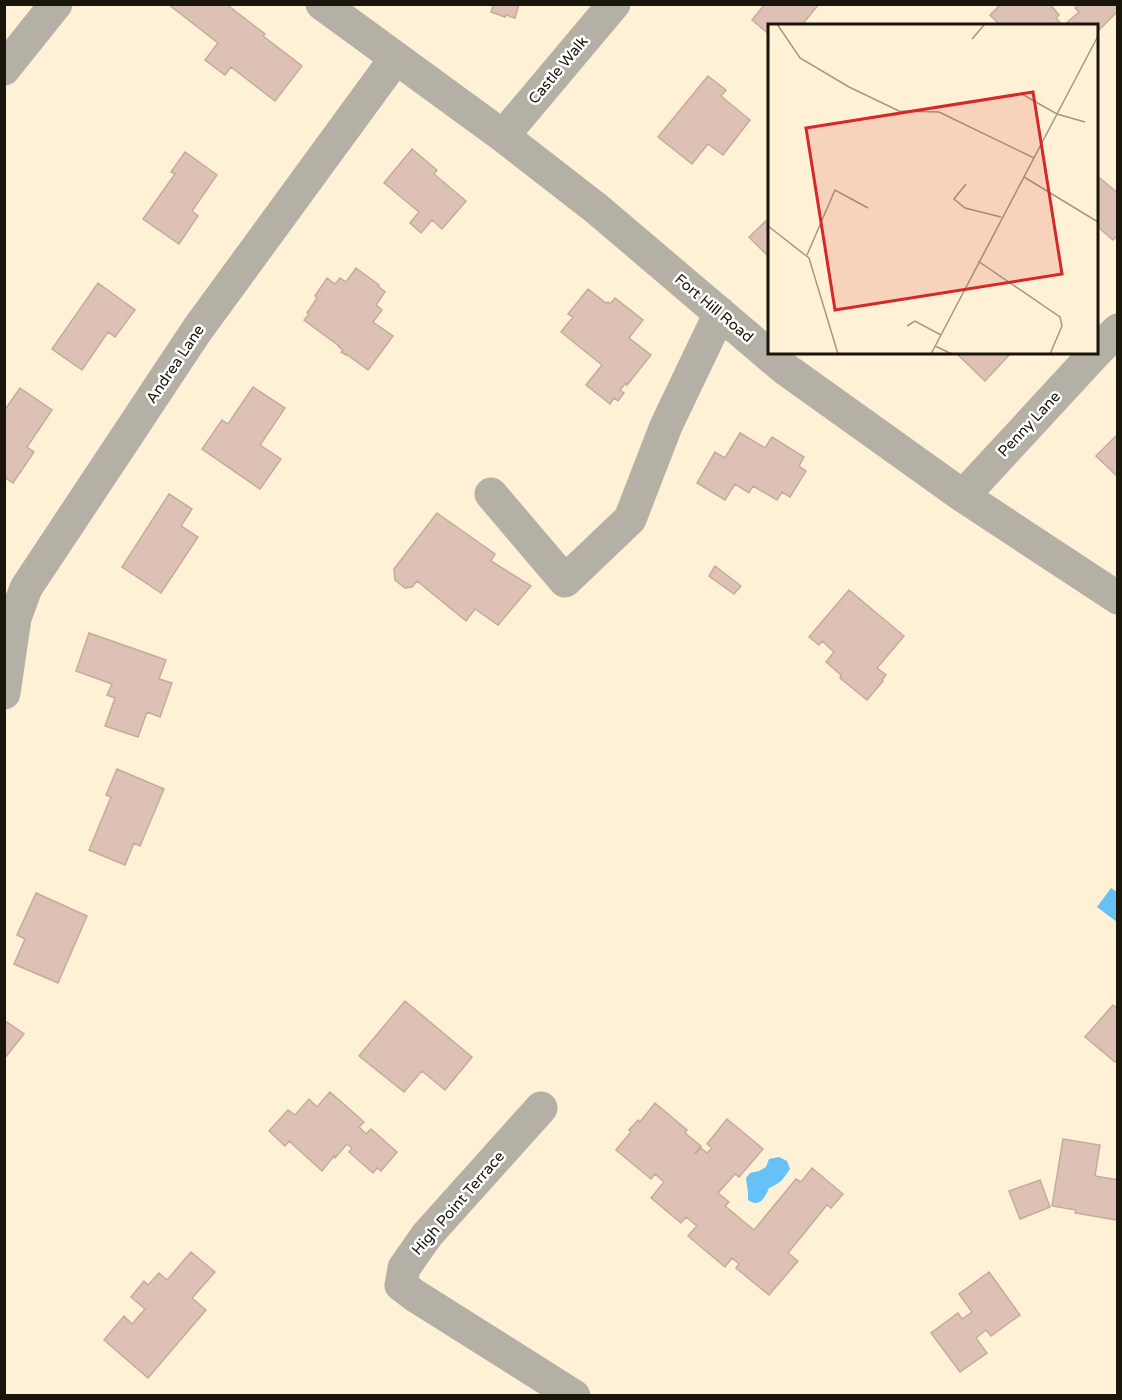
<svg xmlns="http://www.w3.org/2000/svg" width="1122" height="1400" viewBox="0 0 1122 1400" font-family="'Varela Round',sans-serif">
  <style>
    .water { fill: #66c2f6 }
    .building { fill: #dec1b5; stroke: #c6aa9e; stroke-width: 1.5 }
    .lines { fill: none; stroke-linecap: round; stroke-linejoin: round }
    .minor { stroke: #b5b0a5; stroke-width: 33 }
    .labels { text-anchor: middle; stroke-width: 5; stroke-linejoin: round; paint-order: stroke }
    .street-label { font-size: 15px; fill: #19150b; stroke: #fff }
    .inset-road { fill: none; stroke: #a29985; stroke-width: 1.5 }
    .view { fill: #d62828; fill-opacity: 0.15; stroke: #d62828; stroke-width: 3 }
    .inset-edge { fill: none; stroke: #19150b; stroke-width: 3 }
  </style>
  <rect width="100%" height="100%" fill="#fef1d6"/>
  <path class="water" d="M1111,888L1117,892V922L1097,907Z
    M779,1157L787,1161L790,1169C783,1179 781,1183 769,1188C765,1198 759,1208 748,1200V1192L746,1178L750,1173L759,1171L766,1167L769,1159Z"/>
  <path class="building" d="M168,4H226L265,34L263,36L302,66L275,101L231,67L225,75L205,60L218,43Z
    M490,4H519L515,18L506,15L505,17L491,12L493,6Z
    M765,4H819L801,26H770V35L752,20Z
    M1001,4H1050L1059,15L1056,18L1063,26H1001L990,15Z
    M1079,4H1118V11L1096,33V26H1063L1079,12L1075,8Z
    M708,76L726,90L721,96L750,120L723,155L708,144L692,164L658,137Z
    M412,149L437,170L434,174L466,201L442,229L432,220L421,233L410,223L419,212L384,183Z
    M185,152L217,175L192,211L198,216L179,244L143,219L175,174L171,172Z
    M1096,175L1118,193V235L1113,240L1098,227L1096,229Z
    M770,217V258L749,237Z
    M356,268L379,285L378,286L385,292L376,305L382,310L373,322L393,336L368,370L346,354V355L341,352L343,350L339,347V346L304,320L309,314L307,313L317,298L315,296L327,278L335,284L340,278L346,282Z
    M98,283L135,310L115,337L108,332L82,370L52,349Z
    M588,289L606,303L608,302L610,304L615,298L643,320L629,338L651,355L627,385L626,383L620,390L624,393L618,401L614,398L610,404L586,385L602,365L561,332L573,317L568,314Z
    M955,352H1012L985,381Z
    M253,387L285,408L260,445L281,459L260,489L202,449L222,420L228,424Z
    M20,388L52,410L27,447L34,452L13,483L4,477V411Z
    M740,433L765,448L772,437L804,457L799,466L806,471L790,497L782,492L777,500L753,486L749,493L735,484L725,500L697,483L715,452L725,458Z
    M1118,434V477L1096,456Z
    M169,494L192,509L181,526L198,537L161,593L122,567Z
    M437,513L495,554L491,561L531,586L498,625L475,609L466,621L417,581L412,587L405,588L395,580L394,569Z
    M715,566L741,586L734,594L709,576Z
    M849,590L904,636L877,668L886,675L882,680L883,681L867,700L840,678L841,675L826,662L834,652L822,641L819,645L809,637Z
    M89,633L166,660L159,679L172,683L160,717L147,712L138,737L105,726L115,698L107,695L112,684L76,671Z
    M117,769L164,789L140,846L134,843L125,865L89,850L111,797L106,795Z
    M36,893L87,916L58,983L14,964L25,939L17,935Z
    M405,1001L472,1057L445,1090L422,1071L404,1092L359,1056Z
    M1113,1005L1118,1009V1059L1115,1062L1085,1037Z
    M4,1020L24,1034L4,1059Z
    M330,1092L364,1122L359,1127L366,1134L371,1129L397,1152L381,1171L377,1168L373,1173L349,1152L352,1148L347,1144L335,1158L334,1156L322,1171L289,1141L285,1146L269,1131L288,1110L295,1115L309,1099L317,1107Z
    M655,1103L687,1130L685,1133L701,1146L695,1153H696L701,1148L707,1153L712,1148L707,1144L727,1119L763,1149L739,1177L735,1174L718,1193L729,1202L725,1206L754,1230L796,1179L801,1182L812,1168L843,1194L831,1208L827,1205L788,1253L798,1261L769,1295L736,1268L739,1264L732,1258L725,1267L688,1236L697,1226L686,1217L681,1223L651,1198L664,1182L655,1174L651,1179L616,1150L631,1132L629,1130L638,1120L640,1122Z
    M1063,1139L1100,1145L1095,1176L1118,1180L1117,1220L1075,1213L1076,1210L1052,1206Z
    M1040,1180L1050,1207L1020,1219L1009,1191Z
    M191,1252L215,1272L192,1298L206,1310L148,1378L104,1340L124,1316L132,1324L145,1309L131,1297L144,1281L148,1285L159,1273L167,1280Z
    M989,1272L1020,1315L991,1336L986,1330L976,1338L987,1353L960,1372L931,1333L958,1313L962,1319L972,1312L959,1294Z"/>
  <g class="lines">
    <path class="minor" d="M322,4L503,136L597,209L784,368L963,496L1118,598
      M4,69L56,4
      M503,136L614,4
      M1096,352L1118,330
      M491,494L565,581L630,519L666,426L720,313
      M963,496L1096,352
      M4,693L15,618L26,588L197,330L395,59
      M541,1108L427,1235L404,1268L401,1285L414,1295L574,1396"/>
  </g>
  <g class="labels">
    <g class="street-label">
      <text transform="translate(558 70) rotate(-50)" y="5">Castle Walk</text>
      <text transform="translate(714 308) rotate(40)" y="5">Fort Hill Road</text>
      <text transform="translate(175 364) rotate(-56)" y="5">Andrea Lane</text>
      <text transform="translate(1029 424) rotate(-47)" y="5">Penny Lane</text>
      <text transform="translate(458 1203) rotate(-49)" y="5">High Point Terrace</text>
    </g>
  </g>
  <g transform="translate(768 24)">
    <rect width="330" height="330" fill="#fef1d6"/>
    <path class="inset-road" d="M9,0L32,34L81,63L131,87L171,88L266,134M204,15L217,0M252,69L289,90L317,98M256,153L330,198M198,160L186,175L197,184L233,193M0,202L41,234L70,330M39,231L67,166L100,184M210,237L292,293L294,302L282,330M139,302L147,297L173,311M167,322L184,330M163,330L330,12"/>
    <path class="view" d="M265,68L294,250L67,286L38,104Z"/>
    <rect width="330" height="330" class="inset-edge"/>
  </g>
  <rect width="1122" height="1400" fill="none" stroke="#19150b" stroke-width="12"/>
</svg>
